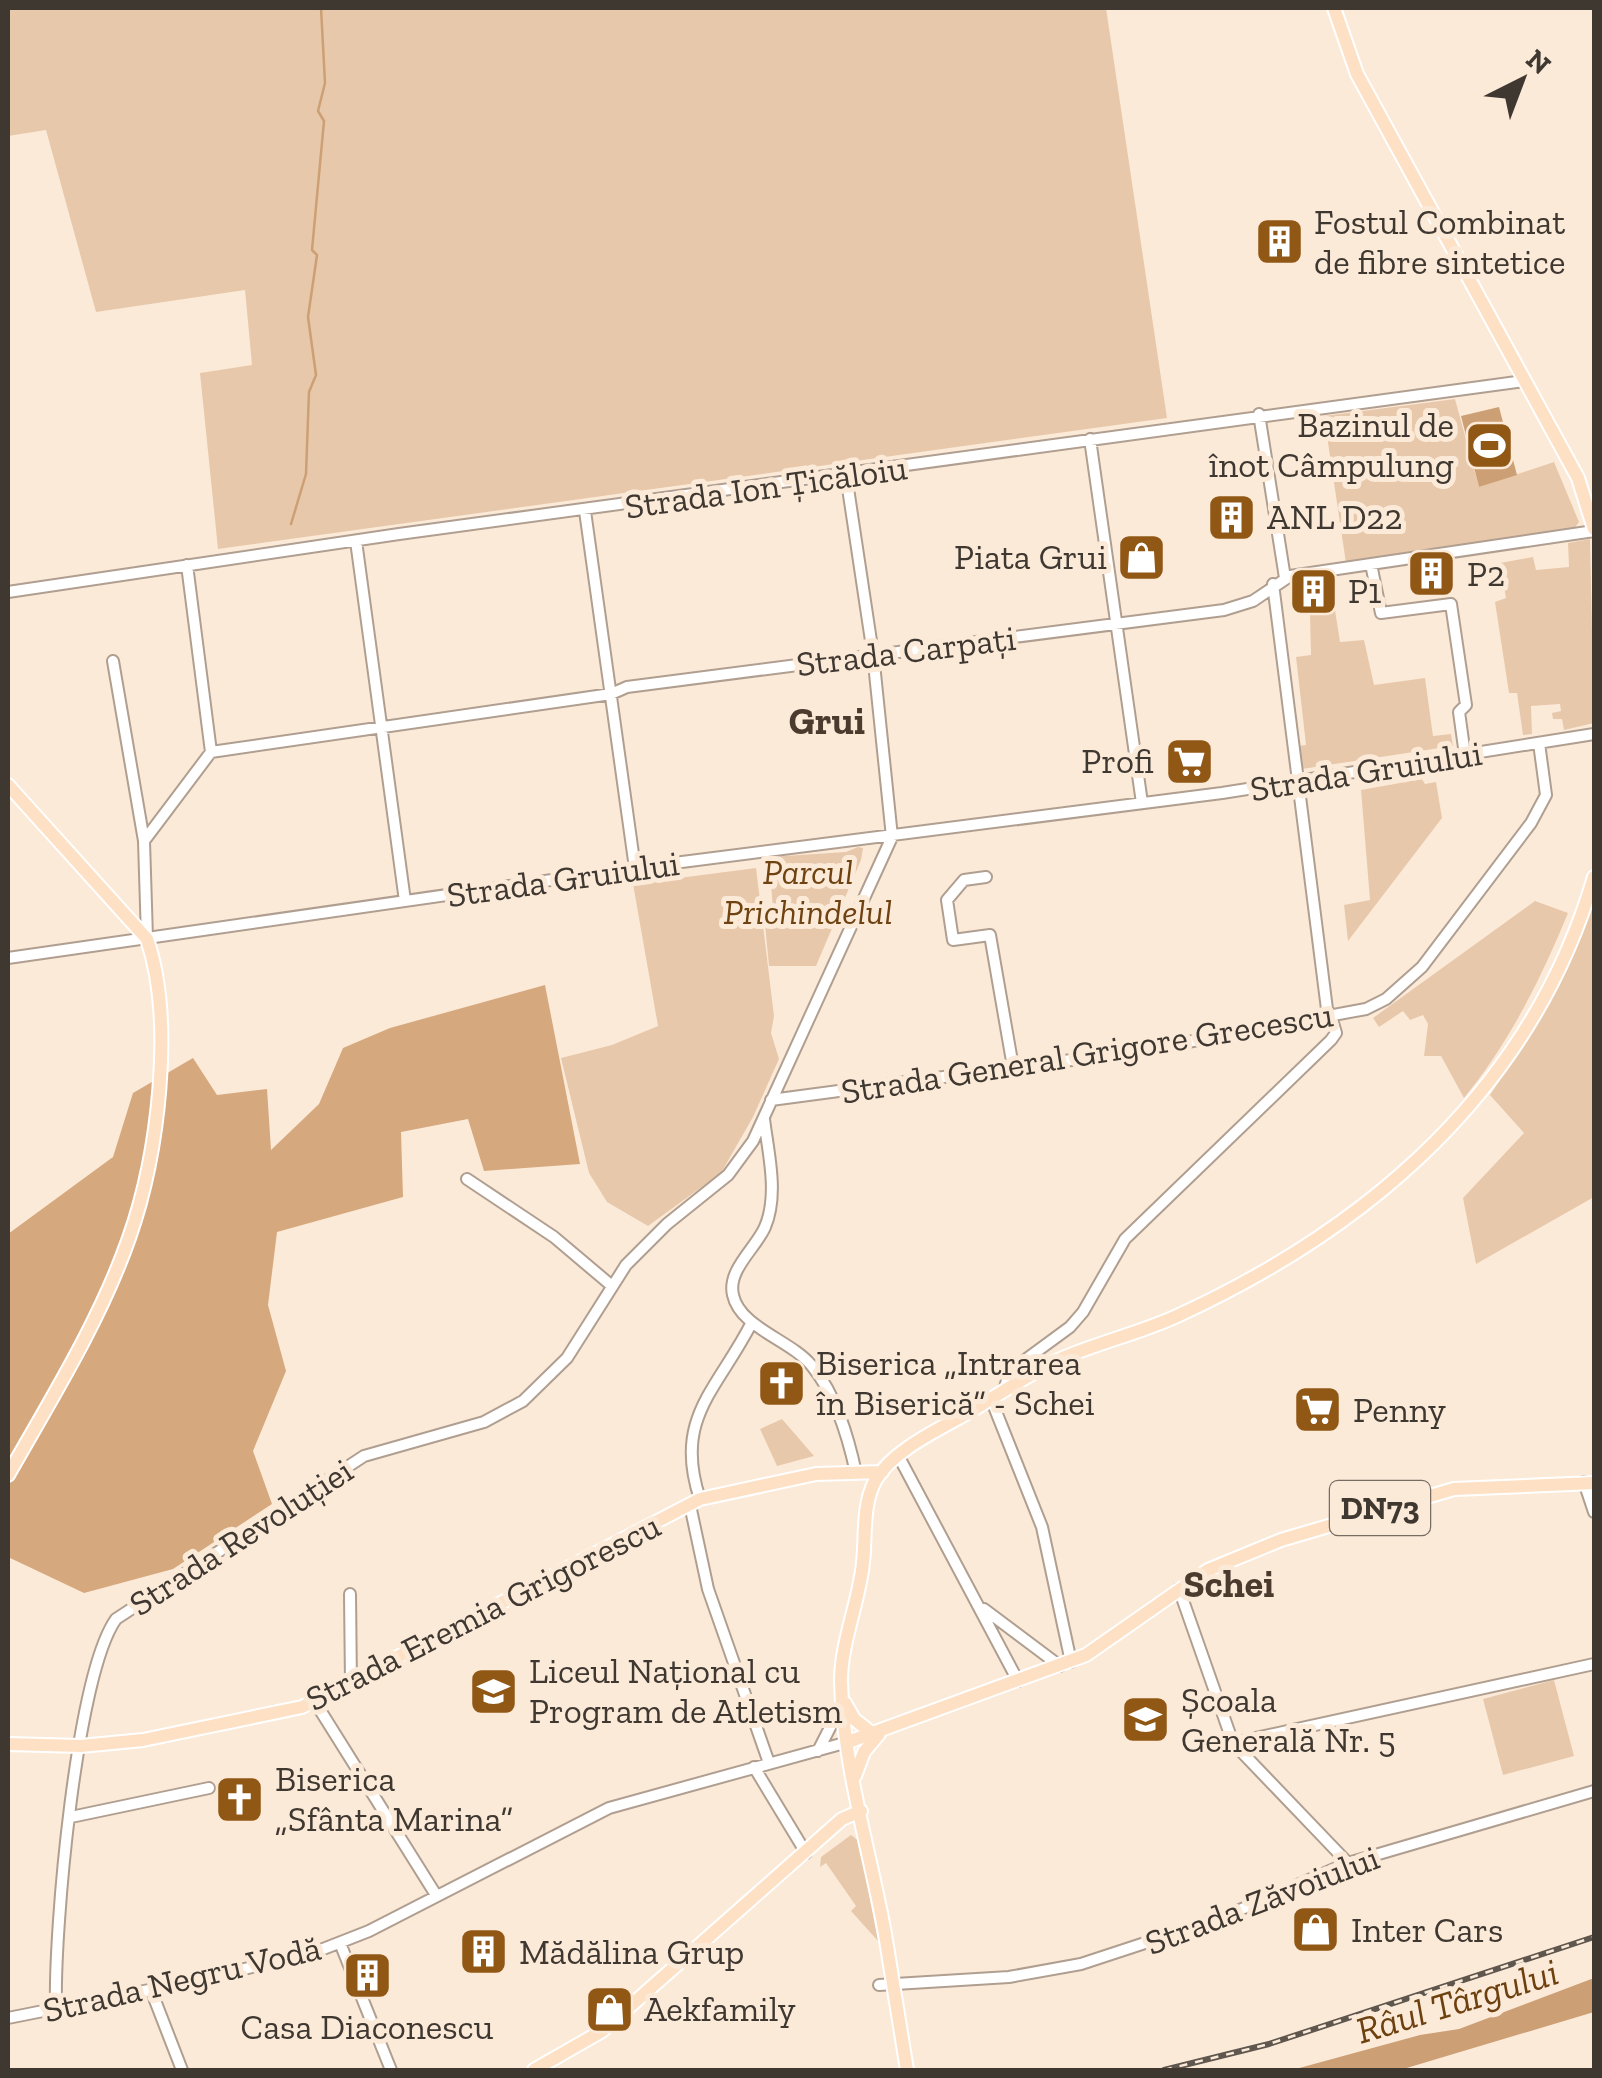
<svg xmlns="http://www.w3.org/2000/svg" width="1602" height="2078" viewBox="0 0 1602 2078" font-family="'Zilla Slab',serif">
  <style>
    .green { fill: #e8c8ab }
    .forest { fill: #d6a87e }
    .water { fill: #cd9f75 }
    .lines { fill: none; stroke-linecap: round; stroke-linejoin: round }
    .stream { stroke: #cd9f75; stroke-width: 2.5 }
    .minor-casing { stroke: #b09f90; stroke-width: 14 }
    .major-casing { stroke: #fff; stroke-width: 16 }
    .minor { stroke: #fff; stroke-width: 10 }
    .major { stroke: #fee0c5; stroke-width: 12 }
    .rail-casing { stroke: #5f564d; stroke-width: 6 }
    .rail { stroke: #fcead9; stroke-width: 2.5; stroke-dasharray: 8; stroke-linecap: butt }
    .major-bridge-casing { stroke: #fff; stroke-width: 16; stroke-linecap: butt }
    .major-bridge { stroke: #fee0c5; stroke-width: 12 }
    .labels { text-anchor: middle; stroke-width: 10; stroke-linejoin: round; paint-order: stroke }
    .shield { fill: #fcead9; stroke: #786d63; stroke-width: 2.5 }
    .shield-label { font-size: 32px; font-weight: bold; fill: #3f3831 }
    .poi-label { font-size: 35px; fill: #3f3831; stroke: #fcead9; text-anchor: start }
    .street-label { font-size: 35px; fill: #3f3831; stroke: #fcead9 }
    .park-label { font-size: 35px; font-style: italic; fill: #6f4211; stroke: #fcead9 }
    .neighbourhood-label { font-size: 38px; font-weight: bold; fill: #4a3b2e; stroke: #fcead9 }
    .water-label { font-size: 38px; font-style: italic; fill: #6d400f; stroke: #fcead9 }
  </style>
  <rect width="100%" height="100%" fill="#fcead9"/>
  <path class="green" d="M8,8H1106L1167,418L218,549L200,373L252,365L245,290L96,312L46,130L8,136Z
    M1455,399L1479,487L1554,462L1579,522L1574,529L1346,563L1324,416Z
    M1590,539L1594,723L1564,730L1562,719H1553L1552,713L1561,711L1560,704L1531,706L1532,734L1523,735L1517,693H1509L1495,602L1506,598L1500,563L1533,557L1536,570L1569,567L1568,543Z
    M1335,610L1340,642L1364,640L1374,685L1425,678L1433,736L1451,734L1453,746L1302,769L1297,746L1306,745L1296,657L1311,655L1310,615Z
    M1422,779L1425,784L1436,782L1442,818L1348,941L1344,905L1370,900L1361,790Z
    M858,847L863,848L861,860L816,966H769L765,924H774L769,857L846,852Z
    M756,868L774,1016L771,1033L779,1059L753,1117L721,1173L648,1226L607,1202L589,1173L561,1058L612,1045L658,1026L633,884Z
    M1535,901L1568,913C1541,979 1509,1043 1464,1098L1441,1056H1424L1428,1024L1423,1015L1410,1020L1403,1011L1379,1027L1373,1018Z
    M1594,902V1197L1476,1264L1463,1198L1524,1133L1490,1095C1532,1033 1569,973 1594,902Z
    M782,1419L814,1456L777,1466L760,1429Z
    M1554,1680L1574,1756L1503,1775L1483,1699Z
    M851,1835L859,1841L878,1941L851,1911L856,1906L826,1863L820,1867L821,1857Z"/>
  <path class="forest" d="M545,985L580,1164L484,1171L468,1119L401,1132L403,1197L277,1232L268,1305L286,1371L253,1451L272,1504L173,1569L84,1593L8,1557V1234L113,1157L133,1093L193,1058L217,1095L267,1089L271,1150L319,1104L343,1048L390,1028Z"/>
  <path class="water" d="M1499,407L1517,475L1479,487L1461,416Z
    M1594,1978V2012L1400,2070H1292L1420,2035L1459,2029Z"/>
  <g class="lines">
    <path class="stream" d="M291,524L306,474L309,392L316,375L308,317L317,255L312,250L324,121L318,111L325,83L321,8"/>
    <defs>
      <path id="minor" d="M1259,414L1285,578
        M1090,439L1142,803
        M585,511L635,868
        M356,541L405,901
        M1371,564L1381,613L1451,604L1466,705L1459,712L1465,755
        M1273,584L1328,1017
        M8,592L399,534L1524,381
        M113,661L144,841
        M211,752L611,694L627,687L1224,610L1253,601L1290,576L1594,531
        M986,877L964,880L947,900L953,940L990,935L1013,1067
        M147,938L144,841L211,752L187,565
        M8,958L635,868L1222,793L1594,734
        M771,1100L1139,1051L1366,1009L1386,999L1422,967L1531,823L1546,795L1539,743
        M764,1119C768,1152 779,1194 765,1227C756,1248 727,1270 733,1295C740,1328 791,1340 812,1366C836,1395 848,1436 856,1473
        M467,1179L554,1237L612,1286
        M1004,1390L1010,1371L1070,1327L1083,1312L1125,1239L1331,1040L1336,1033L1331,1016
        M991,1399L1042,1527L1071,1662
        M899,1457L1018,1681
        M1584,1482L1594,1512
        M700,1499C673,1419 717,1390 751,1324
        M690,1505L708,1589L769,1763
        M1179,1589L1233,1743L1348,1863
        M350,1594L351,1685
        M984,1609L1060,1666
        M315,1702L436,1895
        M1233,1743L1594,1664
        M818,1751L841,1706
        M754,1767L806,1853
        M71,1817L209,1788
        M340,1943L391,2070
        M879,1985L1009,1977L1081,1964L1221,1918L1348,1863L1594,1791
        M151,1990L182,2070
        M56,2006C54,1931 76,1675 116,1619L364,1456L484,1422L523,1401L567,1358L626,1265L667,1224L728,1175L753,1141L892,837L873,654L846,475
        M8,2018L199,1980L318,1951L369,1931L609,1808L848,1742"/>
      <path id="major" d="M1334,8L1357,74L1578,478L1594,529
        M8,785L147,939C175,1022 158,1156 129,1238C100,1321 51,1399 8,1475
        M845,1703L854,1719L873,1734
        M848,1742L1086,1655L1208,1570L1281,1540L1454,1489L1594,1483
        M8,1744L81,1746L143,1740L302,1707L700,1499L816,1474L882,1472
        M855,1776L864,1752L879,1734
        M885,1934C870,1851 843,1766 841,1681C841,1642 859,1602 863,1563C866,1536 862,1506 875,1481C893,1448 947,1426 978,1407C1004,1391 1029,1374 1056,1361C1095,1343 1138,1334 1177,1316C1371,1227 1532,1088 1594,877
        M534,2070L602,2031L842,1819L861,1811"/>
    </defs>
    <use href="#minor" class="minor-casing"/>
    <use href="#major" class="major-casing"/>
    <use href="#minor" class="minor"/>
    <use href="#major" class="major"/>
    <defs>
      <path id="rail" d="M1164,2070L1269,2044L1594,1937"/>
    </defs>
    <use href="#rail" class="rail-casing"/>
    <use href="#rail" class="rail"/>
    <defs>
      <path id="major-bridge" d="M885,1934L907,2070"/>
    </defs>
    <use href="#major-bridge" class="major-bridge-casing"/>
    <use href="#major-bridge" class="major-bridge"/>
  </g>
  <defs>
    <symbol id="building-square" viewBox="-11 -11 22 22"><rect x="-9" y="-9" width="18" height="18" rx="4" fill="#915714" stroke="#fcead9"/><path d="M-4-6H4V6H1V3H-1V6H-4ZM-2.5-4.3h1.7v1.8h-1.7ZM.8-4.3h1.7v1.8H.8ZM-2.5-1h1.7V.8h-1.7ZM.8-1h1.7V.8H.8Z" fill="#fff"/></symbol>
    <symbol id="stadium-square" viewBox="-11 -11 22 22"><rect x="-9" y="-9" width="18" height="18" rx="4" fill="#915714" stroke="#fcead9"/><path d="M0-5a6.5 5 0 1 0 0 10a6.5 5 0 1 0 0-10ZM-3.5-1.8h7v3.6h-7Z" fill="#fff"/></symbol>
    <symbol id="shop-square" viewBox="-11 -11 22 22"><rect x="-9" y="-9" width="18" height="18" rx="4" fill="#915714" stroke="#fcead9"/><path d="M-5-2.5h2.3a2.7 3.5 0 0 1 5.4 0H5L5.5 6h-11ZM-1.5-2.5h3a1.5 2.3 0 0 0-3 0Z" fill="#fff"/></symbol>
    <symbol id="supermarket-square" viewBox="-11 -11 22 22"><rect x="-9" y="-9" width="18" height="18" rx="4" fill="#915714" stroke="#fcead9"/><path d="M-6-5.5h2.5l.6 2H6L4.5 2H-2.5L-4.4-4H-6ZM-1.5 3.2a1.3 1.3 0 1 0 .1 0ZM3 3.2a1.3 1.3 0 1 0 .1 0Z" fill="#fff"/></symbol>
    <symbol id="church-square" viewBox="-11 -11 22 22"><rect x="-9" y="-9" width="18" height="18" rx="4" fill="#915714" stroke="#fcead9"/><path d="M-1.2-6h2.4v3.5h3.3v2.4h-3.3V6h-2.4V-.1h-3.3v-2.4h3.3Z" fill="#fff"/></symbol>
    <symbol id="university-square" viewBox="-11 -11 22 22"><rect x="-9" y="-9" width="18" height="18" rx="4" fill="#915714" stroke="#fcead9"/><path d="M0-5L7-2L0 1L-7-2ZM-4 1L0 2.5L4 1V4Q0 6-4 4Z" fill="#fff"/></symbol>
    <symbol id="school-square" viewBox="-11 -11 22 22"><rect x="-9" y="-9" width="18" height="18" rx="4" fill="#915714" stroke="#fcead9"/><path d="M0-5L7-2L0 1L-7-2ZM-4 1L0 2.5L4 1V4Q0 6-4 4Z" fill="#fff"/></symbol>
  </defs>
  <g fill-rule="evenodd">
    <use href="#building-square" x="1252" y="214" width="55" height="55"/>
    <use href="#stadium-square" x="1462" y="418" width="55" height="55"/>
    <use href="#building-square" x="1204" y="490" width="55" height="55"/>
    <use href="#shop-square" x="1114" y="530" width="55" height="55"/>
    <use href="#building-square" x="1404" y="546" width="55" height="55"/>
    <use href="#building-square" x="1286" y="564" width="55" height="55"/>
    <use href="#supermarket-square" x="1162" y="734" width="55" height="55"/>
    <use href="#church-square" x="754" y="1356" width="55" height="55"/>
    <use href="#supermarket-square" x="1290" y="1382" width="55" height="55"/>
    <use href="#university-square" x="466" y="1664" width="55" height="55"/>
    <use href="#school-square" x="1118" y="1692" width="55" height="55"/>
    <use href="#church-square" x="212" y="1772" width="55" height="55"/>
    <use href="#shop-square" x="1288" y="1902" width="55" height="55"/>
    <use href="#building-square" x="456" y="1924" width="55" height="55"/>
    <use href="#building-square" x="340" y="1948" width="55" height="55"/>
    <use href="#shop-square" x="582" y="1982" width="55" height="55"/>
  </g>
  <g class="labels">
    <rect class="shield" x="1330" y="1481" width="100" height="54" rx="8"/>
    <g class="shield-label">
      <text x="1380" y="1519">DN73</text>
    </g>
    <g class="poi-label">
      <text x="1314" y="234">Fostul Combinat<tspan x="1314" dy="40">de fibre sintetice</tspan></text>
      <text x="1454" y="437" text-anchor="end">Bazinul de<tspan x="1454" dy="40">înot Câmpulung</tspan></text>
      <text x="1267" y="529">ANL D22</text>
      <text x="1107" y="569" text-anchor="end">Piata Grui</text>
      <text x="1467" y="586">P2</text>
      <text x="1348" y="603">P1</text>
      <text x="1154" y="773" text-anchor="end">Profi</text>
      <text x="816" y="1375">Biserica „Intrarea<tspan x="816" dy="40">în Biserică” - Schei</tspan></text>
      <text x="1353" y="1422">Penny</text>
      <text x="529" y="1683">Liceul Național cu<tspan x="529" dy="40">Program de Atletism</tspan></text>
      <text x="1181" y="1712">Școala<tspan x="1181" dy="40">Generală Nr. 5</tspan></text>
      <text x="275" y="1791">Biserica<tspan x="275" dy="40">„Sfânta Marina”</tspan></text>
      <text x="1351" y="1942">Inter Cars</text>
      <text x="519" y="1964">Mădălina Grup</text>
      <text x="644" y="2021">Aekfamily</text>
      <text x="367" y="2039" text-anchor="middle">Casa Diaconescu</text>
    </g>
    <g class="street-label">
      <text transform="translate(766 487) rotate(-8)" y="12">Strada Ion Țicăloiu</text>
      <text transform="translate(906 651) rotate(-7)" y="12">Strada Carpați</text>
      <text transform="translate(1366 771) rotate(-9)" y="12">Strada Gruiului</text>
      <text transform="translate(563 879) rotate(-8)" y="12">Strada Gruiului</text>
      <text transform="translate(1087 1053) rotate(-9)" y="12">Strada General Grigore Grecescu</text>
      <text transform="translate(241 1537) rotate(-33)" y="12">Strada Revoluției</text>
      <text transform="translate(483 1612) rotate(-27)" y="12">Strada Eremia Grigorescu</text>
      <text transform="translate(1262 1900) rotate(-21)" y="12">Strada Zăvoiului</text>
      <text transform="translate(182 1979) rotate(-13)" y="12">Strada Negru Vodă</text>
    </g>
    <g class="park-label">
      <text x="808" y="884">Parcul<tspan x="808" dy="40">Prichindelul</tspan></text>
    </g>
    <g class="neighbourhood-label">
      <text x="827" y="734">Grui</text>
      <text x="1229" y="1597">Schei</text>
    </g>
    <g class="water-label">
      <text transform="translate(1457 2001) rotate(-17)" y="13">Râul Târgului</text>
    </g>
  </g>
  <rect width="1602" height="2078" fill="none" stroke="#3f3831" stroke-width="20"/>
  <g transform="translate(1522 80) rotate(42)" stroke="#fcead9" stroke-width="8" paint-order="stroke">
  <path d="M0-8L18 38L0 25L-18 38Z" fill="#3f3831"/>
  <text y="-15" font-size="28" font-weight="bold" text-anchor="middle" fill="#3f3831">N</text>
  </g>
</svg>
